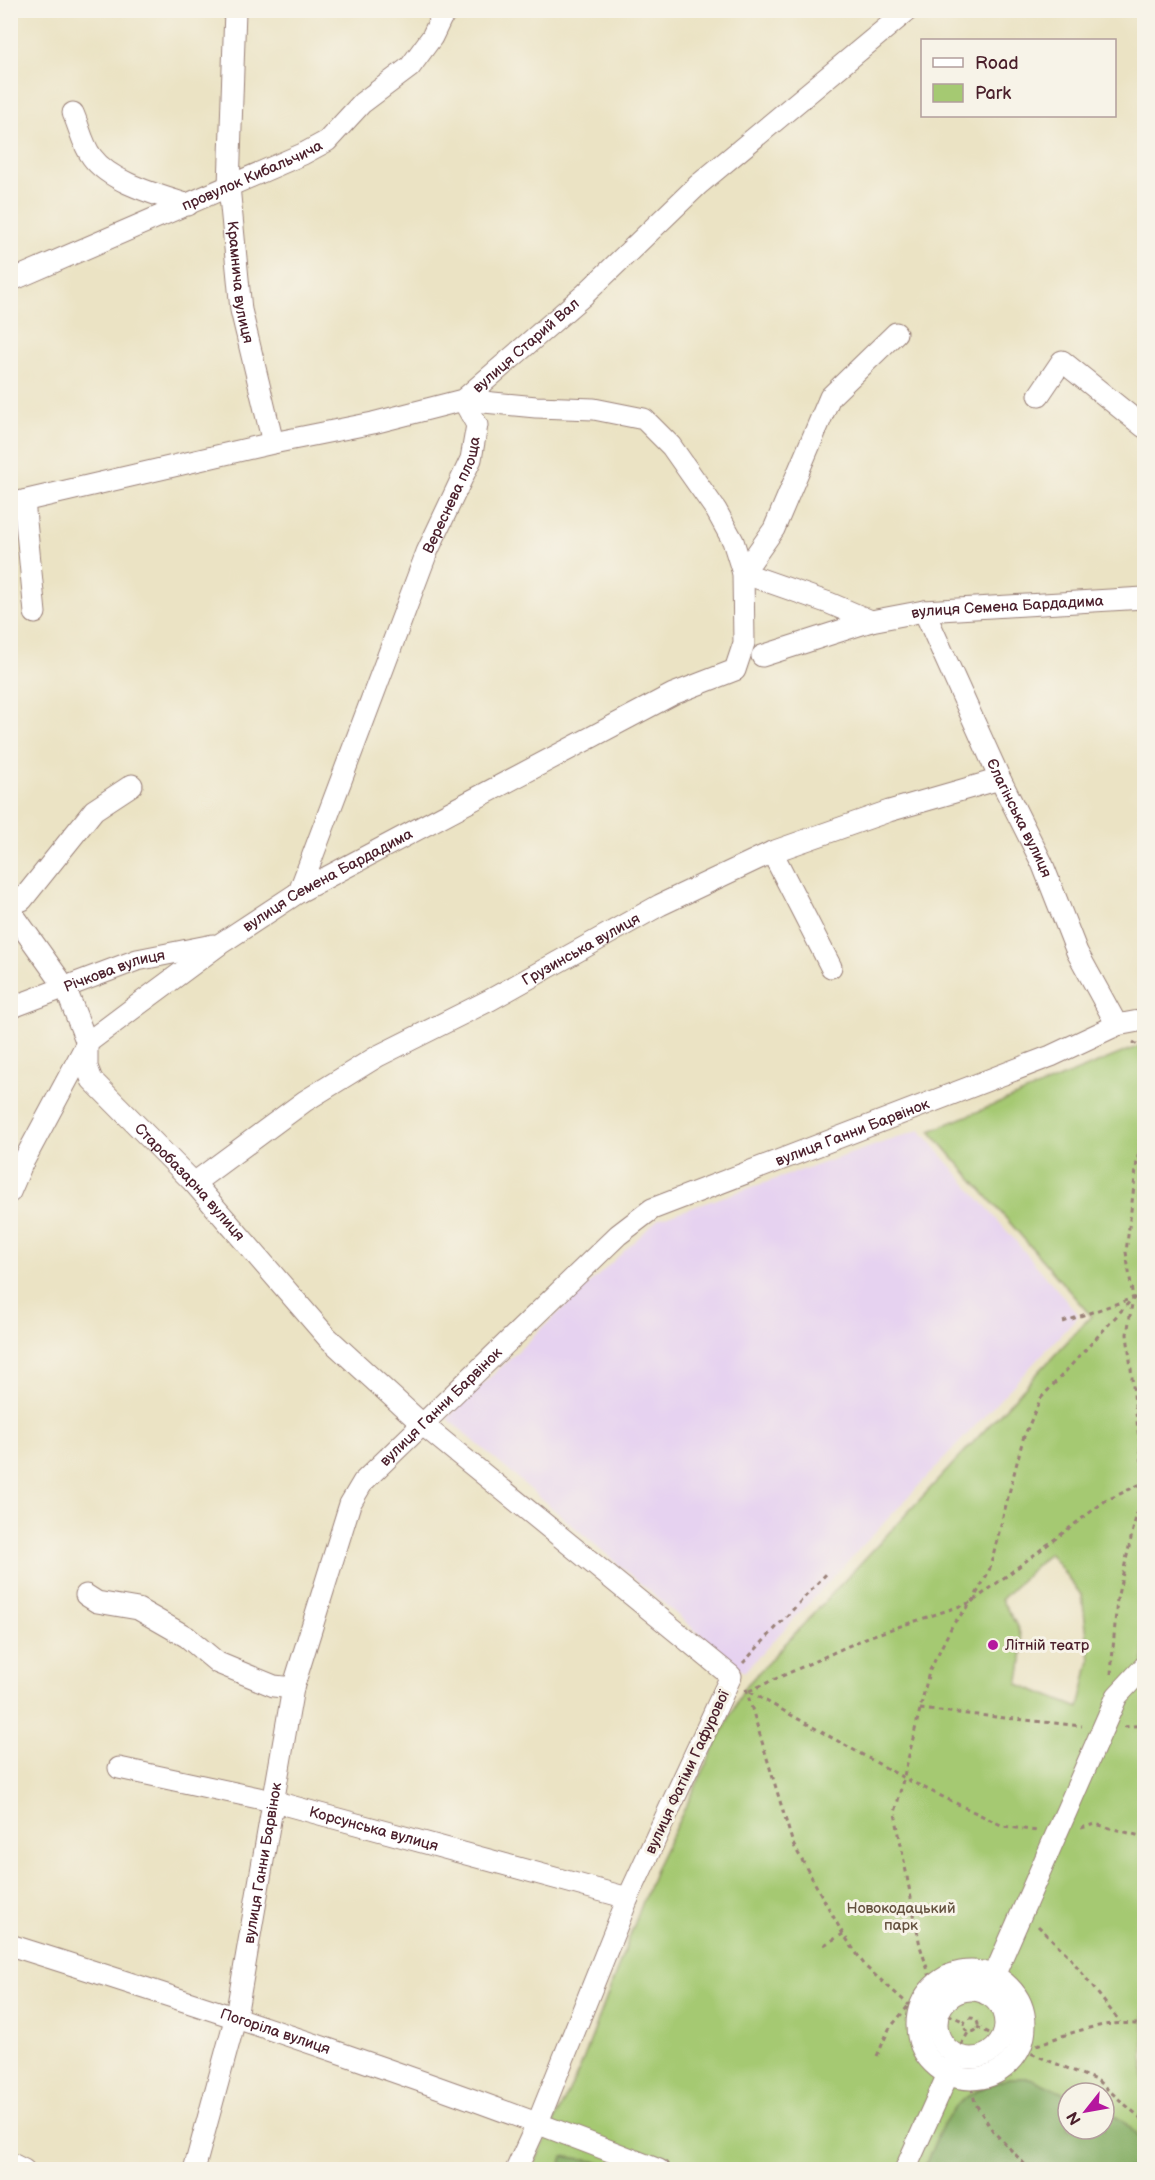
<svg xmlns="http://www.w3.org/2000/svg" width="1155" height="2180" viewBox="0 0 1155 2180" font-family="'Balsamiq Sans',sans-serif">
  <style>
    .built { fill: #e6d2f0 }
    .green { fill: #a5c972; stroke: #78744e; stroke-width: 1.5; fill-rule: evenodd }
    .forest { fill: #84ad64; stroke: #676648; stroke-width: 1.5 }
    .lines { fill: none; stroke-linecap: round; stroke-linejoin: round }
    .minor-casing { stroke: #9a8178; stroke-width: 23 }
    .path { stroke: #9a8178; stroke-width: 3; stroke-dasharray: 4.5 4.5; stroke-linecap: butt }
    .minor { stroke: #fff; stroke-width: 21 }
    .poi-dot { fill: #b5179e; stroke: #f7f3e8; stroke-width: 2 }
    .labels { text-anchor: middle; stroke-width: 6; stroke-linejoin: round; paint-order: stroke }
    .street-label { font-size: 15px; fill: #4a1f2b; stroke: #f7f3e8 }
    .poi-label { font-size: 15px; fill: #4a1f2b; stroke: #f7f3e8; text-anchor: start }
    .park-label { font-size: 15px; fill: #655240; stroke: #f7f3e8 }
  </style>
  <rect width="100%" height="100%" fill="#f7f3e8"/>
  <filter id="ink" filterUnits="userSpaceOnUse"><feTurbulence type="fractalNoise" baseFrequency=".0167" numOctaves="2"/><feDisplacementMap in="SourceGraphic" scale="12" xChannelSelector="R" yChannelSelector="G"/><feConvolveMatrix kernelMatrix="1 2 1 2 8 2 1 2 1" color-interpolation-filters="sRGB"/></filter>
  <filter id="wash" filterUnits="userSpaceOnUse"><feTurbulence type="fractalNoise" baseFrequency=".008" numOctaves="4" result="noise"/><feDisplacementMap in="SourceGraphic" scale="24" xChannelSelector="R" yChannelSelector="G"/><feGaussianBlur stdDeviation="1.35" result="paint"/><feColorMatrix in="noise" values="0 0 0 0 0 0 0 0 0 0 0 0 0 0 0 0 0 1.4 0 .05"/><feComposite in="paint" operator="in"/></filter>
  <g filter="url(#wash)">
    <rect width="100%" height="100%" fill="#ebe3c4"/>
    <path class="built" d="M920,1130L1079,1315L744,1672L447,1418L658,1219Z"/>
    <path class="green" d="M1144,1044V2169L531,2170L580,2068L656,1867L744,1688L1091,1316L930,1131ZM1049,1553L1082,1596L1090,1660L1079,1708L1018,1684C1027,1644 1024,1633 1001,1600ZM1068,2093H1104V2129H1068Z"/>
    <path class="forest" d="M1010,2078H1030L1068,2095V2129H1104V2111C1131,2122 1145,2139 1144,2169H924C946,2115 950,2096 1010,2078Z
      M563,2156L594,2161L613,2169H564L561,2164Z"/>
  </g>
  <g filter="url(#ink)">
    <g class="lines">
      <defs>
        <g id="minor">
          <path id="s1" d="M235,10L229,186L241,310L273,443"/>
          <path d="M73,113C79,126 83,146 92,157C111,183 159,195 188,205"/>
          <path id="s2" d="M10,281L303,154L327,141L362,103L410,67L432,37L442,16L450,10"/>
          <path d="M1039,395L1062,361L1144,427"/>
          <path d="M24,501L35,613"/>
          <path id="s3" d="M10,504L273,443L373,423L463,400L584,295L698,185L908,10"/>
          <path id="s4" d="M924,611L1000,779L1042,863L1077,952L1117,1025"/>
          <path d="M871,621L829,603L743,573L774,529L830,397L896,333"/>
          <path id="s5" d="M762,656L871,621L924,611L1144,598"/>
          <path d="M772,852L831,967"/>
          <path id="s6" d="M299,892L427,552L471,459L477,425L463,400"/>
          <path d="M10,904L22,900L94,810L132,785"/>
          <path id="s7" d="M10,910L65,987L87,1043V1067L92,1080L194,1183L327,1337L422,1424L731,1676L628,1898L538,2122L516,2170"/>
          <path id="s8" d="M10,1008L137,960L213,945"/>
          <path id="s9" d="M194,1183L305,1101L378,1056L490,1000L660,905L772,852L889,811L1000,779"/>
          <path id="s10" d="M10,1192L22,1164L87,1043L135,1007L220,944L299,892L673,694L735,670L744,643L743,573L733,541L716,510L671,446L644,419L594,409L536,407L463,400"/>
          <path d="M86,1595L97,1602L138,1609L187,1637L218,1663L274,1686L293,1688"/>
          <path id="s11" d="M119,1768L272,1801L628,1898"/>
          <path id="s12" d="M10,1945C229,2014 446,2086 659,2170"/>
          <circle cx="971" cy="2025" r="54"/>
          <circle cx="971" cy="2024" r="34"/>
          <path d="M986,1994L1117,1696L1144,1667"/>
          <path d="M10,2163L24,2170"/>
          <path id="s13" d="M194,2170L236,2016L293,1688L350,1504L363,1482L618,1235L652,1209L1051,1056L1117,1025L1144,1020"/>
          <path d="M905,2170L954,2061"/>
        </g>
      </defs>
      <use href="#minor" class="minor-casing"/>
      <path class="path" d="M1133,1042L1144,1049
        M1063,1322L1133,1298L1144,1299
        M743,1663L828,1572
        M1111,1674L1117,1599L1144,1482L1127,1334L1133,1298L1126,1252L1137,1161L1144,1131
        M746,1689L793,1844L843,1934L866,1967L909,2005L922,2003
        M749,1691L868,1637L972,1602L1105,1501L1143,1483
        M750,1692L904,1778L1003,1826L1037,1831
        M920,1709L1082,1726
        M1124,1727L1144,1725
        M1081,1828L1095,1824L1144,1837
        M1038,1926L1068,1955L1120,2022
        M824,1945L843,1934
        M952,1974L959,1993
        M933,1986L920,1946L895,1813L929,1672L953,1624L972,1602L989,1571L1023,1439L1041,1398L1133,1298
        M940,2011L965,2022
        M1003,2012L1021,2005
        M964 2025a7 7 0 1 1 14 0a7 7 0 1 1-14 0Z
        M977,2027L1002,2039
        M921,2044L940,2036
        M961,2045L969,2031
        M1020,2048L1023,2050C1063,2036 1102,2018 1144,2025
        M1023,2050L1098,2081L1144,2121
        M984,2055L991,2075
        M877,2056L889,2029L909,2005
        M970,2079L975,2103L993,2131L1030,2170"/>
      <use href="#minor" class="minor"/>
    </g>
  </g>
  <circle class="poi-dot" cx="993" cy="1645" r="6"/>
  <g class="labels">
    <g class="street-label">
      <text dy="5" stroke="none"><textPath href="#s2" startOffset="264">провулок Кибальчича</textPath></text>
      <text dy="5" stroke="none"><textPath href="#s1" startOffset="273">Крамнича вулиця</textPath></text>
      <text dy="5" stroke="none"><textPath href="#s3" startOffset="548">вулиця Старий Вал</textPath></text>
      <text dy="5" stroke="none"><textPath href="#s6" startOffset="426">Вереснева площа</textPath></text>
      <text dy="5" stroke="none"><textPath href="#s5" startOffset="252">вулиця Семена Бардадима</textPath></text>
      <text dy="5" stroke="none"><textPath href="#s4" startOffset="228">Єлагінська вулиця</textPath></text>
      <text dy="5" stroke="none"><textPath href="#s10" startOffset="459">вулиця Семена Бардадима</textPath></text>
      <text dy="5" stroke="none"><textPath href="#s9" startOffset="453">Грузинська вулиця</textPath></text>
      <text dy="5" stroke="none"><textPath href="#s8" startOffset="111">Річкова вулиця</textPath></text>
      <text dy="5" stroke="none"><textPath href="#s13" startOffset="1323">вулиця Ганни Барвінок</textPath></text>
      <text dy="5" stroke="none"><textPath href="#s7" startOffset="334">Старобазарна вулиця</textPath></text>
      <text dy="5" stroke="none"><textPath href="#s13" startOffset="819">вулиця Ганни Барвінок</textPath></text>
      <text transform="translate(687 1772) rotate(-65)" y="5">вулиця Фатіми Гафурової</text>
      <text dy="5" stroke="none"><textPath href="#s11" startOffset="262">Корсунська вулиця</textPath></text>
      <text dy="5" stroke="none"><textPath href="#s13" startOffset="315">вулиця Ганни Барвінок</textPath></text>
      <text dy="5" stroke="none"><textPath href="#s12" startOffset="279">Погоріла вулиця</textPath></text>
    </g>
    <g class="poi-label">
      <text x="1005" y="1650">Лiтнiй театр</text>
    </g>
    <g class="park-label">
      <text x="901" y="1913">Новокодацький<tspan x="901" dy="17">парк</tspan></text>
    </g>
  </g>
  <rect width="1155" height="2180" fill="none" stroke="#f7f3e8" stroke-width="36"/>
  <rect x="921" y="39" width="195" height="78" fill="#f7f3e8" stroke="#b29e9c" stroke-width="1.5"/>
  <rect x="933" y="58" width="30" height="9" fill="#ffffff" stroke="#b29e9c" stroke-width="1.5"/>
  <text x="975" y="69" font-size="18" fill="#4a1f2b">Road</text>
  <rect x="933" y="84" width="30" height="18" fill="#a5c972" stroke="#b29e9c" stroke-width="1.5"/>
  <text x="975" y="99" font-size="18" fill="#4a1f2b">Park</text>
  <g transform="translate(1086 2111) rotate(239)"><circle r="28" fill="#f7f3e8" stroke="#b29e9c" stroke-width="1.5"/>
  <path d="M0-4.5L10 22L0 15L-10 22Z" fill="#b5179e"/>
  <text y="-9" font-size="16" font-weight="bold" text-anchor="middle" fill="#4a1f2b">N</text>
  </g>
</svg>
